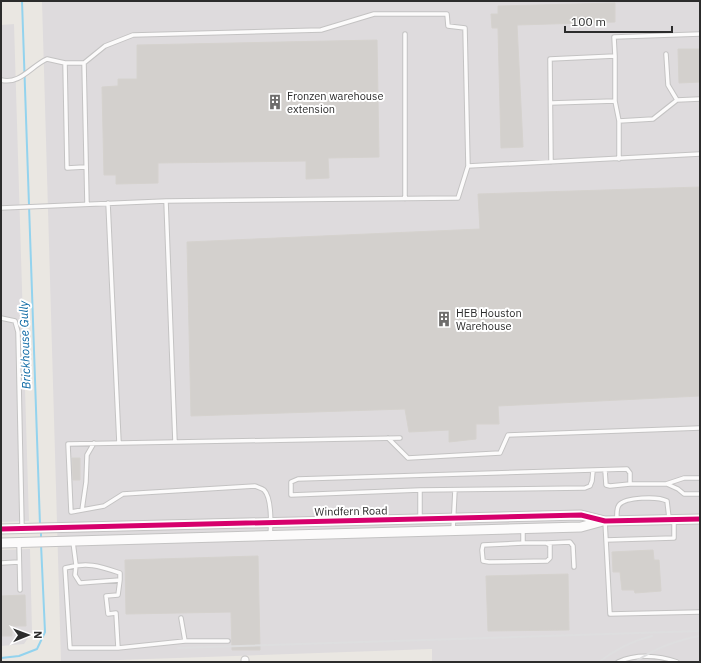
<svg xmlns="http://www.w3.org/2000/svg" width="701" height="663" viewBox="0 0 701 663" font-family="'IBM Plex Sans',sans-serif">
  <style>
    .industrial { fill: #dedbdd }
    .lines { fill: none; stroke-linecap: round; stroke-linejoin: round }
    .stream { stroke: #93d3ee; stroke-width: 2 }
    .building { fill: #d3d0cd; stroke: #d5d2ce }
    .service-casing { stroke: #c4c3c3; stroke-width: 5.5 }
    .minor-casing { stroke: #c4c3c3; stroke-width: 9 }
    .tertiary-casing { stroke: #c4c3c3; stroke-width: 11 }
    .service { stroke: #fcfbfb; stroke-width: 3.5 }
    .minor { stroke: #fcfbfb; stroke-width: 7 }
    .tertiary { stroke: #fcfbfb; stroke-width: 9 }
    .rail { stroke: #dededf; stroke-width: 2 }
    .cycleway-casing { stroke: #fff; stroke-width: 8 }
    .cycleway { stroke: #d6006c; stroke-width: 5 }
    .labels { text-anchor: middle; stroke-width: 4; stroke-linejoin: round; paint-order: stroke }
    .poi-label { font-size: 11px; fill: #2c2c2c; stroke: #fff; text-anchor: start }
    .street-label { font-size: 11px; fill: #2c2c2c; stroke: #fff }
    .water-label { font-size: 12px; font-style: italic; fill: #0967a3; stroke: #fff }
  </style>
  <rect width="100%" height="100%" fill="#eae7e2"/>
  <path class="industrial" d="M42,1H700V662H432V649L61,662Z
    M14,24L29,521L1,522V25Z
    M30,549L32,632L24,644L1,646V550Z"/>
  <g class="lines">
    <path class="stream" d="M22,1L40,525
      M41,530V539
      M1,658L19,656L37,649L45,632L41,544"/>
  </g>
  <path class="building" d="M615,3V22L517,25L523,147L501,148L498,28H492L491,14H498V6Z
    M377,40L379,157L328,158L329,178L306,179V161L158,163V183L116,184V175H104L102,87L118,86V79H137V45Z
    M678,49H700V82L679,83Z
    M700,187V396L498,406L499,424H476V439L449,442V430L409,432L405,409L191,416L187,242L480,229L478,194Z
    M72,458H80V480H73Z
    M653,550L654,560H659L661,591L635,593L634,590H622L620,572H613L612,552Z
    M258,556L260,650H232L231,612L126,614L125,560Z
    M568,574L569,630L488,631L486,576Z
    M25,595L26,626H12V636H1V596Z"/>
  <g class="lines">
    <defs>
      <path id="service" d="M405,34V199
        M666,54L668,85L677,100
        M615,56L614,37L700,34
        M65,63H84L105,46L133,35L321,30L374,14H447L448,26L465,28L468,166L700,154
        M84,63L87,204
        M1,80C20,85 31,66 47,59L65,63L67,168L85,167
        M551,103L615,101
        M619,121L653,119L677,100L700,99
        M551,162L550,59L615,56V101L619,121V159
        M166,201L175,442
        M108,203L119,443
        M1,208L166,201L458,198L468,166
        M1,318L15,321L18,332L22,527
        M388,438L408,458L500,453L508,435L700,428
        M605,470L606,485L610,486L630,484
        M593,471L592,481L590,486L585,488L420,490L291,495V482L298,479L627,469L630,473V484H666L684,478H700
        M667,484L678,489L684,494H700
        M420,490V518
        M82,510L86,482L87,455L94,443
        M617,520C617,515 616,509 619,505C625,497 658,496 667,501L669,518
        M605,521L610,614L700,612
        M453,530L455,490
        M523,530V543L483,545L482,550L483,561L489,562L547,561L550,558V545L546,543H523
        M270,536C271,525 272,498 264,490C262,488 257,487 255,486L123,494L104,506L71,512L68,444L400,438
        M606,540L674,538V519
        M73,542L76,565L75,575L80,583L120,580
        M19,543L20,590
        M547,543L570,542L573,546L574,567
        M1,563L19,562
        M181,618L185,641
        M118,648L116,613L108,614L106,596L118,595L120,580V573C99,566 88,562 65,568L70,648H118L185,641H228
        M618,662C636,654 658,655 677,662"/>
      <path id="minor" d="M245,660V662"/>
      <path id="tertiary" d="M1,529L581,515L605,521L700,519
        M1,543L581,527L603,521"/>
    </defs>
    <use href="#service" class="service-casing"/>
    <use href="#minor" class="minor-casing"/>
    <use href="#tertiary" class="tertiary-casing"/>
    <use href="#service" class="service"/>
    <use href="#minor" class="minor"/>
    <use href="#tertiary" class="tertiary"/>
    <path class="rail" d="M178,648L700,631
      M599,662C616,649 631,641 652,636
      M635,662C654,649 677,640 700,636"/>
    <defs>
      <path id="cycleway" d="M1,529L581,515L605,521L700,519"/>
    </defs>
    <use href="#cycleway" class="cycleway-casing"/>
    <use href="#cycleway" class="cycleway"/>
  </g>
  <defs>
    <symbol id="building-bare" viewBox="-9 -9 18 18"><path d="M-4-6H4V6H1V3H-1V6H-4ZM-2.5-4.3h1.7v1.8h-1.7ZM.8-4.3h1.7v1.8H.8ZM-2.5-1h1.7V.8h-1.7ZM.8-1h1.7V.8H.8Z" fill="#6e6d6c" stroke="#fff" stroke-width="2.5" paint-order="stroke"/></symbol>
  </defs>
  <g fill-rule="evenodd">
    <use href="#building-bare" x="264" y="91" width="22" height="22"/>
    <use href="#building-bare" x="433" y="308" width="22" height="22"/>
  </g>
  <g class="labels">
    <g class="poi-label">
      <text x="287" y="100">Fronzen warehouse<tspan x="287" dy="13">extension</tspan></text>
      <text x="456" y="317">HEB Houston<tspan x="456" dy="13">Warehouse</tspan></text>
    </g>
    <g class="street-label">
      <text transform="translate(351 511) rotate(-1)" y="4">Windfern Road</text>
    </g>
    <g class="water-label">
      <text transform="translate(25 345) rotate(-92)" y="4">Brickhouse Gully</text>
    </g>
  </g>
  <rect width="701" height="663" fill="none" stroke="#2c2c2c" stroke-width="4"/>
  <g transform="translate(28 635) rotate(89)" stroke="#ffffff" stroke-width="3" paint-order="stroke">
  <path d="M0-3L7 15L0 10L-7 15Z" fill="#2c2c2c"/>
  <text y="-6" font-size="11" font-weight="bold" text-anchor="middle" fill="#2c2c2c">N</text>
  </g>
  <path d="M565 26v6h107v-6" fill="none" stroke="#2c2c2c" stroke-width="2"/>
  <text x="571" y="26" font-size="12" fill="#2c2c2c" stroke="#ffffff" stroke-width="3" paint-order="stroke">100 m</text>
</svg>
